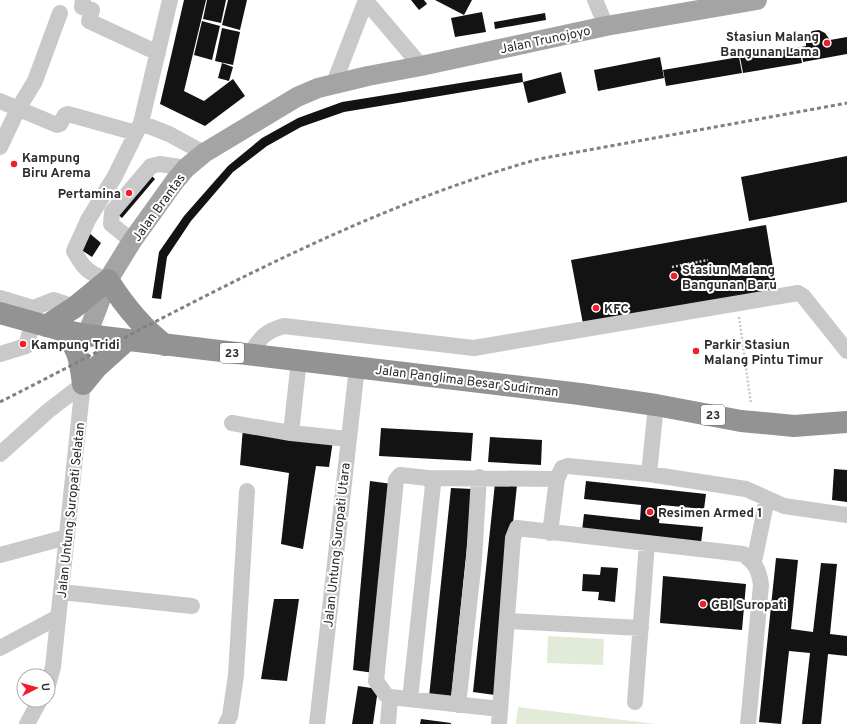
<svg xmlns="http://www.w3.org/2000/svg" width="847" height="724" viewBox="0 0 847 724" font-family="Overpass,sans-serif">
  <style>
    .garden { fill: #e2ebd7 }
    .building { fill: #131313 }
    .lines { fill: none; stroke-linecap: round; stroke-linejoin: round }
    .path { stroke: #c9c9c9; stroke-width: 2.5; stroke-dasharray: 2 2; stroke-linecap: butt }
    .minor { stroke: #c9c9c9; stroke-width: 16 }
    .major { stroke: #a4a4a4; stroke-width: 20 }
    .highway { stroke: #939393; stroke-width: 22 }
    .rail { stroke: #818181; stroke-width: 3; stroke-dasharray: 4 3; stroke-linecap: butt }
    .poi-dot { fill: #f41c2a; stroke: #fff; stroke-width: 1.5 }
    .labels { text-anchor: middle; stroke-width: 4; stroke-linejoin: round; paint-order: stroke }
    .shield { fill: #fff; stroke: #6b6b6b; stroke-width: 1 }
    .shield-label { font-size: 12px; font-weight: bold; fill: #2c2c2c }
    .poi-label { font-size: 13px; font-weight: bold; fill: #2c2c2c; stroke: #fff; text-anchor: start }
    .street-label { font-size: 13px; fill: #2c2c2c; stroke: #fff }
  </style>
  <rect width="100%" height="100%" fill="#fff"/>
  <path class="garden" d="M548,636L604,639L603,665L547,663Z
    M518,707L656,724H516Z"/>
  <path class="building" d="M184,0H206L184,91L204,101L233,79L245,96L205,126L160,104Z
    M207,0H226L221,23L203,19Z
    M228,0H247L240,30L222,25Z
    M411,0H424L427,4L419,10Z
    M435,0H472L464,15Z
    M482,12L486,32L455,37L451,18Z
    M545,13L546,20L495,29L494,22Z
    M202,21L220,26L212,60L194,55Z
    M222,28L240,32L233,65L215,61Z
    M819,30L825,33L830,40L847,37V54L803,62L801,47L806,46V40L812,31Z
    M799,47L802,63L743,73L740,57Z
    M660,57L664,78L598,91L594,70Z
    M739,57L742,73L666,86L663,70Z
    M222,63L233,67L229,81L218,78Z
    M561,72L566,93L528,103L523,82Z
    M522,73L523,82L344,112L301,127L267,146L233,172L191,221L167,257L161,299L152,298L159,252L184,216L228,166L262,138L298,118L342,102Z
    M847,156V202L749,221L741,177Z
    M142,167L155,179L122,218L108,206Z
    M766,225L777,292L584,329L571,260Z
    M88,232L101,243L92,257L80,249Z
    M243,427L333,441L329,467L316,466L303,549L281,544L289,473L240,465Z
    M381,428L473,433L471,461L379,456Z
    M490,437L542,440L541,465L488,462Z
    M834,469L847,470V502L832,500Z
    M370,481L392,484L374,673L353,670Z
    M586,481L706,494L704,509L661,505L659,523L703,527L701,543L582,531L584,514L640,520L641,505L584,499Z
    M495,483L517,485L495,695L473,692Z
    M451,488L473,489L451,700L429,697Z
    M776,558L798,560L791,629L813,632L821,563L837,564L830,634L847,636V656L828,654L821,724H802L810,653L789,651L781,724L759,722Z
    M601,567L618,568L615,602L598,600L599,592L582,591L583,574L600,575Z
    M663,576L746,584L742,630L660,623Z
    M274,599H299L287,681L261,679Z
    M358,686L378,689L373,724H352Z
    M421,719L451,723V724H420Z"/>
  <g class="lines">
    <path class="path" d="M672,267L708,260
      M739,317L751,404"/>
    <path class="minor" d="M83,0L82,7L92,10L89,21L158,53
      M595,0L606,26
      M366,1L421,66
      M334,83L366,0
      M0,101L57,125L60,124L65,115L68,114L136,133
      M141,123L169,134L204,153
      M0,147L18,109L35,81L60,13
      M132,241L111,224L112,212L151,166L160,164L186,168
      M108,280C88,273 84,269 74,251L88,220L115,176L141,123L170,0
      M0,298L33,308L54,300L75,307
      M0,354L26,346L33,322
      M250,354C260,338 265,331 284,326L474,348L798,293L803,296L847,351
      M232,423L291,433L348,439
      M291,433L299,360
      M0,454L48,411L83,384
      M649,474L656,405
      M428,478L557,479
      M550,533L557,479L562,468L568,466L649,474L746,489L784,506L847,515
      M0,555L67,537
      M754,562L767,499
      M61,592L192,606
      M507,621L641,628
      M0,648L58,617
      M48,685L53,667L84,373
      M410,699L433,485L428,478L400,475L396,480L376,681L386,695L390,697L500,709
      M635,702L647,543
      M458,705L474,560L479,477
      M27,724L40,700
      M226,724L230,716L236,675L247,491
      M317,724L357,367
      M388,724L390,697
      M499,724L513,538L517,528L743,554C755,563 759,569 761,585L748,724"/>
    <path class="major" d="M87,335L108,280L132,241L175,181L186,168L204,153L297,97L318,88L368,76L421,66L606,26L757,0"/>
    <path class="highway" d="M0,313L61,330L87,335L580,394L656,405L741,421L774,424L794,426L847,422
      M46,326L75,307L108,280C124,305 141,327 165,345
      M61,330C79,347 80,361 83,384
      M83,384L97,367L127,340"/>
    <path class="rail" d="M0,402C176,313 348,212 539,159L847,103"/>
  </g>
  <g class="poi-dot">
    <circle cx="827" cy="43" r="4"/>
    <circle cx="14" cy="164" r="4"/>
    <circle cx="129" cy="193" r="4"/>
    <circle cx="674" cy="276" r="4"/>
    <circle cx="596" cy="308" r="4"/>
    <circle cx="23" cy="344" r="4"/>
    <circle cx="696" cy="351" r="4"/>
    <circle cx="650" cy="512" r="4"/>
    <circle cx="703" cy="604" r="4"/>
  </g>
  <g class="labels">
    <g class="shield">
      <rect x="220" y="343" width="24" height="20" rx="3"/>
      <rect x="701" y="405" width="24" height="20" rx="3"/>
    </g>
    <g class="shield-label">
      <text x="232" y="357">23</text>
      <text x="713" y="419">23</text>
    </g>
    <g class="poi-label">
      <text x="819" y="41" text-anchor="end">Stasiun Malang<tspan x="819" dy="15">Bangunan Lama</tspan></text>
      <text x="22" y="162">Kampung<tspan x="22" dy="15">Biru Arema</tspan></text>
      <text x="121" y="198" text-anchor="end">Pertamina</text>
      <text x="682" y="274">Stasiun Malang<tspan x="682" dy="15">Bangunan Baru</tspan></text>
      <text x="604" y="313">KFC</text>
      <text x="31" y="349">Kampung Tridi</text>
      <text x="704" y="349">Parkir Stasiun<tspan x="704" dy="15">Malang Pintu Timur</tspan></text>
      <text x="658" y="517">Resimen Armed 1</text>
      <text x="711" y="609">GBI Suropati</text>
    </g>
    <g class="street-label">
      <text transform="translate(545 39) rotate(-12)" y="5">Jalan Trunojoyo</text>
      <text transform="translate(158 207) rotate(-54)" y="5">Jalan Brantas</text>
      <text transform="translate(467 380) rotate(7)" y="5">Jalan Panglima Besar Sudirman</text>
      <text transform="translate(70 510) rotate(-84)" y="5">Jalan Untung Suropati Selatan</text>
      <text transform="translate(336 545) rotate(-84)" y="5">Jalan Untung Suropati Utara</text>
    </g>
  </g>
  <g transform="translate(36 688) rotate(84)"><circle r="19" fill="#ffffff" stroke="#ababab"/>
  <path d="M0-3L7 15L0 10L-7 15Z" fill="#f41c2a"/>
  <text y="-6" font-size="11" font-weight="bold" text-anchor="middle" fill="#2c2c2c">U</text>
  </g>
</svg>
